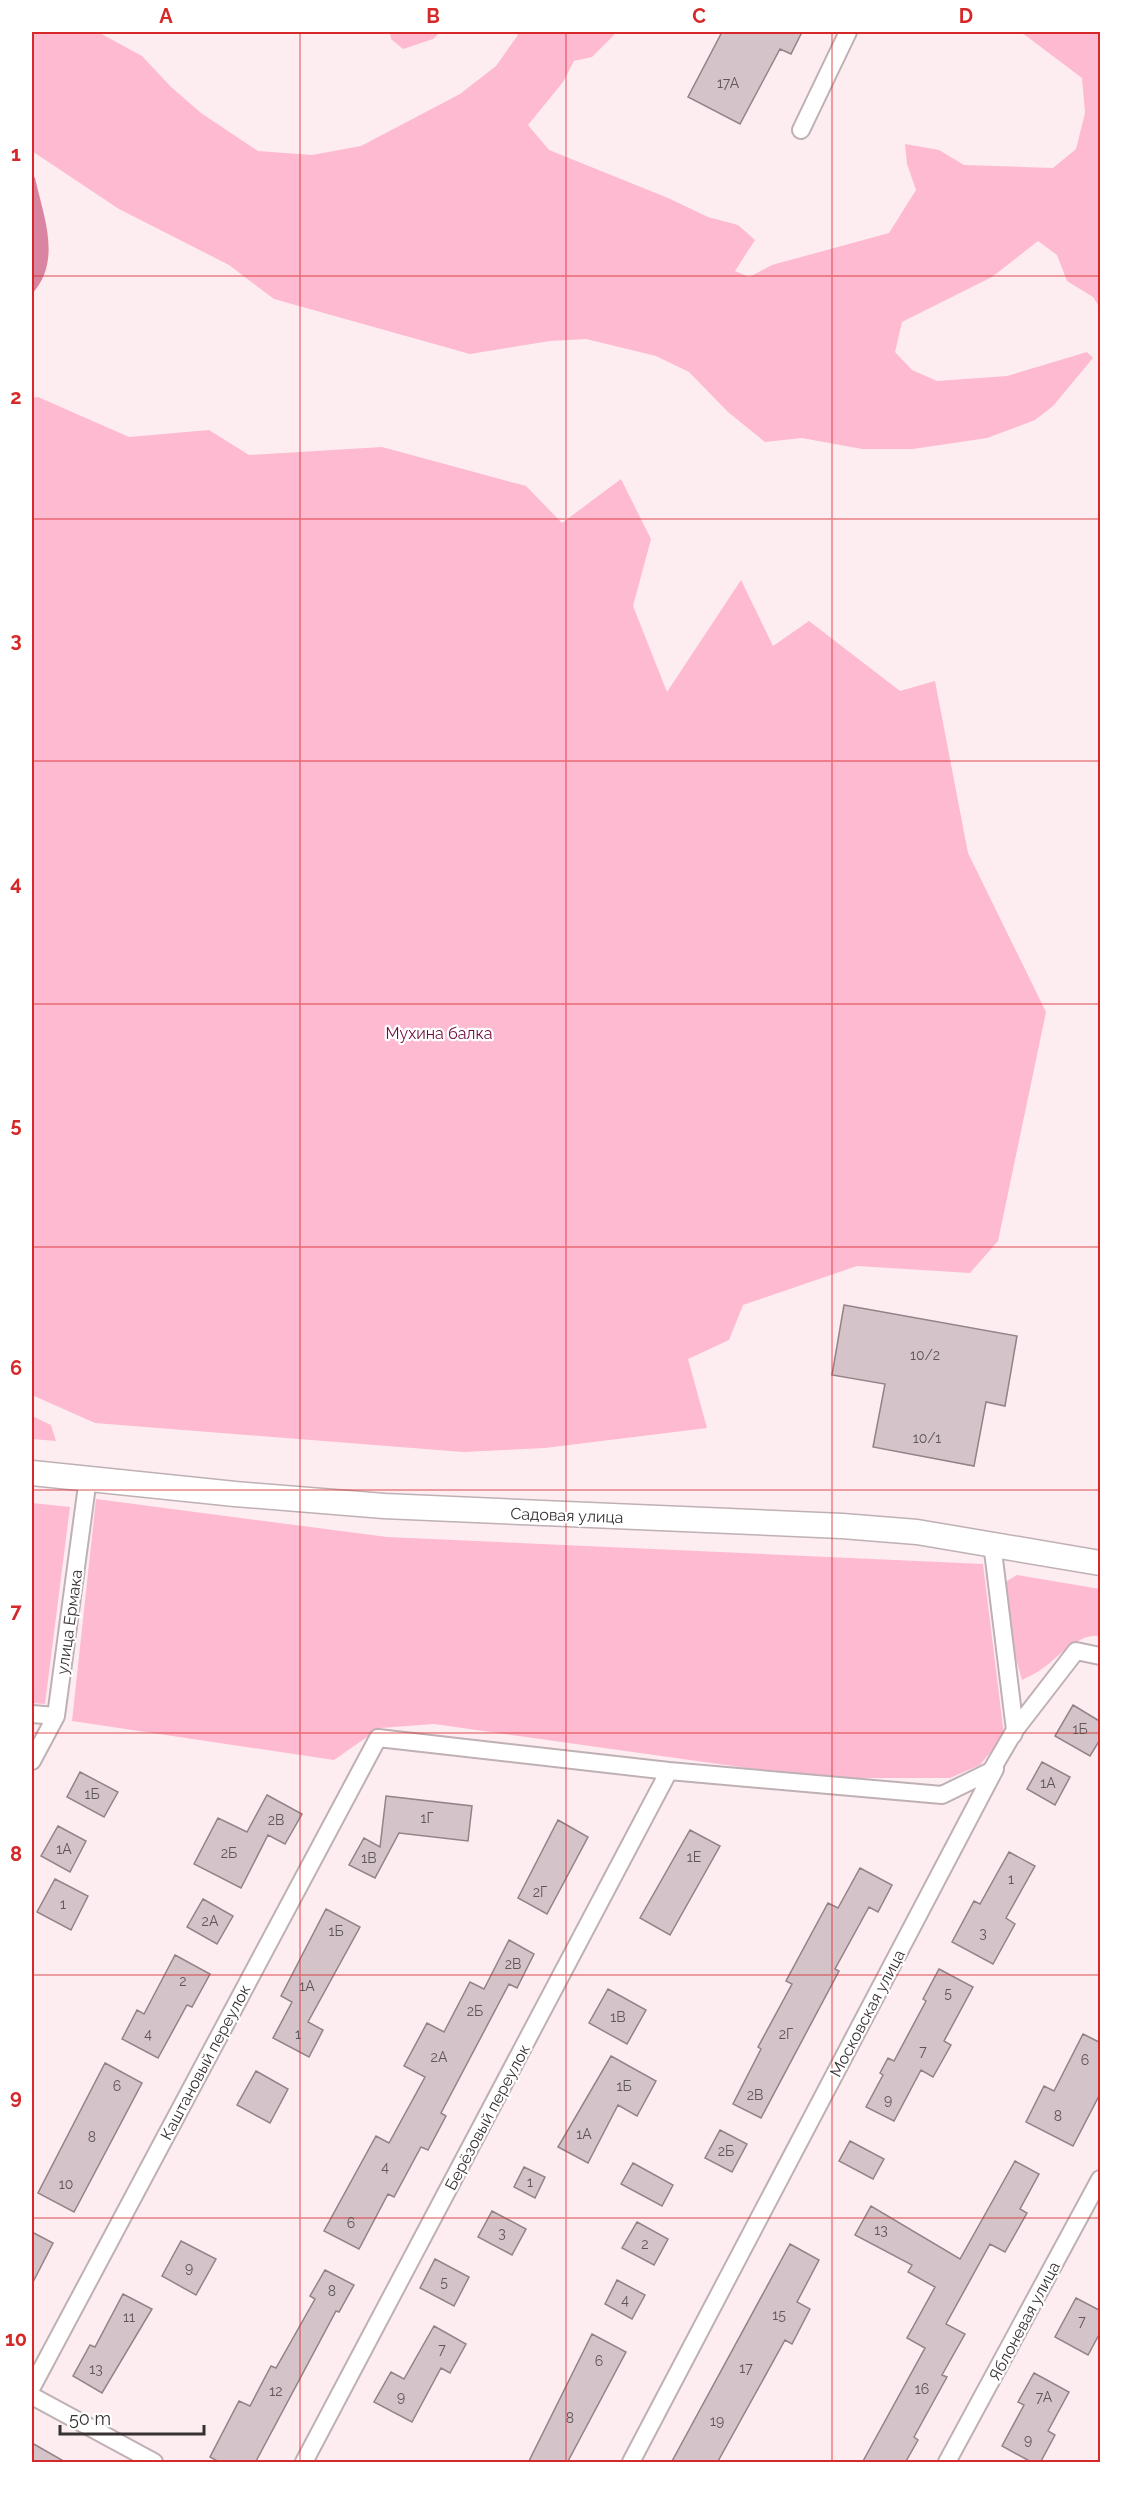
<svg xmlns="http://www.w3.org/2000/svg" width="1132" height="2494" viewBox="0 0 1132 2494" font-family="Raleway,sans-serif">
  <style>
    .green { fill: #febad0 }
    .water { fill: #d985a2 }
    .building { fill: #d4c4c9; stroke: #918387; stroke-width: 1.5 }
    .lines { fill: none; stroke-linecap: round; stroke-linejoin: round }
    .minor-casing { stroke: #bfb0b4; stroke-width: 20 }
    .secondary-casing { stroke: #bfb0b4; stroke-width: 27 }
    .minor { stroke: #fff; stroke-width: 16 }
    .secondary { stroke: #fff; stroke-width: 24 }
    .grid { fill: none; stroke: #d62828; stroke-width: 1.5; stroke-opacity: 0.55 }
    .labels { text-anchor: middle; stroke-width: 4.5; stroke-linejoin: round; paint-order: stroke }
    .number-label { font-size: 14px; fill: #5e5658 }
    .park-label { font-size: 16px; fill: #720c3e; stroke: #fff }
    .street-label { font-size: 16px; fill: #373132; stroke: #fff }
    .neatline { fill: none; stroke: #d62828; stroke-width: 2 }
    .grid-label { font-size: 20px; text-anchor: middle; font-weight: bold; fill: #d62828 }
  </style>
  <rect width="100%" height="100%" fill="#fdedf1"/>
  <path class="green" d="M32,32H98L142,56L171,87L201,113L258,151L312,155L361,146L460,94L496,66L518,35L515,32H617L592,57L574,61L563,82L528,125L549,150L668,198L708,217L738,225L755,240L735,271L749,277L772,265L889,233L916,190L907,164L905,144L939,150L964,165L1053,168L1076,149L1085,113L1082,78L1021,32H1100V308L1093,297L1067,281L1057,255L1038,241L992,277L902,322L895,352L912,370L937,381L1007,376L1087,352L1093,358L1053,406L1035,420L987,438L913,449H862L802,438L765,442L728,412L689,372L656,356L586,339L550,341L470,354L274,299L229,265L119,209L32,151Z
    M390,32H440L433,39L403,49L391,39Z
    M38,397L129,437L209,430L249,455L382,447L526,486L562,523L621,479L651,539L633,606L667,692L741,580L773,646L809,621L900,691L935,681L968,853L1046,1012L998,1241L970,1273L857,1266L743,1305L729,1340L688,1359L707,1428L545,1448L463,1452L95,1423L32,1395V398Z
    M32,1416L51,1425L56,1441L32,1439Z
    M96,1499L387,1537L983,1564L1004,1735L980,1765L950,1778H850L747,1768L434,1724L380,1728L334,1760L72,1721Z
    M32,1503L70,1507L45,1704L32,1703Z
    M1017,1575L1100,1589V1636C1078,1633 1059,1657 1043,1668C1037,1673 1029,1676 1022,1680L1009,1634L1002,1584Z"/>
  <path class="water" d="M32,174L35,178C44,218 62,261 32,294Z"/>
  <path class="building" d="M722,32H802L791,54L780,49L740,124L688,97Z
    M844,1305L1017,1336L1005,1406L986,1402L974,1466L873,1447L885,1384L832,1375Z
    M1073,1705L1101,1722V1738L1090,1756L1055,1736Z
    M1042,1762L1070,1777L1055,1805L1027,1789Z
    M80,1772L118,1792L104,1817L67,1797Z
    M267,1795L302,1814L285,1844L268,1835L241,1888L194,1864L218,1818L247,1832Z
    M386,1796L472,1806L468,1841L399,1833L375,1878L349,1865L364,1838L380,1847Z
    M558,1820L588,1837L547,1914L518,1898Z
    M58,1826L86,1841L70,1872L41,1856Z
    M690,1830L720,1846L670,1935L640,1918Z
    M1009,1852L1035,1866L1006,1918L1015,1924L993,1964L952,1942L974,1901L980,1904Z
    M860,1868L892,1885L878,1912L869,1907L835,1969L839,1971L761,2118L733,2104L761,2049L758,2047L792,1984L786,1981L828,1903L838,1908Z
    M55,1879L88,1896L71,1930L37,1912Z
    M203,1899L233,1916L217,1944L187,1927Z
    M326,1909L360,1927L308,2022L323,2030L309,2057L273,2038L292,2002L281,1996Z
    M509,1940L534,1954L517,1988L509,1984L441,2113L446,2116L428,2150L421,2147L394,2197L388,2194L359,2249L324,2231L376,2136L389,2143L425,2077L404,2066L427,2023L444,2032L470,1982L484,1989Z
    M175,1955L210,1974L192,2007L187,2005L158,2058L122,2039L137,2010L144,2014Z
    M939,1969L973,1987L944,2041L951,2045L933,2077L921,2070L894,2121L866,2107L883,2075L880,2073L888,2058L894,2061L926,2001L923,1999Z
    M608,1989L646,2010L627,2044L589,2023Z
    M1083,2034L1101,2043V2092L1073,2146L1026,2122L1044,2086L1054,2091Z
    M611,2056L656,2081L637,2116L618,2105L588,2163L558,2147Z
    M105,2063L142,2083L74,2212L38,2193Z
    M256,2071L288,2089L270,2123L237,2105Z
    M720,2130L747,2144L732,2172L705,2158Z
    M850,2141L884,2159L873,2179L839,2161Z
    M1015,2161L1039,2174L1020,2209L1027,2213L1005,2252L990,2244L946,2324L965,2334L942,2375L947,2377L914,2437L918,2440L905,2463H862L925,2348L907,2338L935,2287L908,2272L912,2265L855,2235L871,2206L960,2259Z
    M633,2163L673,2185L662,2206L621,2184Z
    M524,2167L545,2177L535,2198L514,2187Z
    M492,2211L526,2229L512,2255L478,2237Z
    M637,2222L668,2239L654,2265L622,2248Z
    M32,2232L53,2243L32,2284Z
    M181,2241L216,2259L196,2295L162,2276Z
    M790,2244L819,2260L797,2302L810,2309L792,2344L785,2340L717,2463H671Z
    M435,2259L469,2277L454,2306L420,2288Z
    M325,2270L354,2285L339,2312L336,2311L255,2463H221L210,2457L239,2401L250,2406L271,2366L276,2368L315,2299L310,2296Z
    M617,2280L645,2295L632,2319L605,2304Z
    M123,2294L152,2309L102,2393L73,2376L90,2345L95,2347Z
    M1076,2298L1101,2311V2331L1088,2355L1055,2337Z
    M434,2326L466,2344L450,2373L441,2368L412,2422L374,2402L391,2372L404,2379Z
    M592,2334L626,2352L567,2463H528Z
    M1034,2373L1069,2392L1048,2431L1055,2435L1040,2463H1033L1002,2446L1024,2405L1018,2402Z
    M32,2443L67,2463H32Z"/>
  <g class="lines">
    <defs>
      <path id="minor" d="M801,130L848,32
        M992,1543L1015,1730L1013,1735
        M32,1714L56,1716
        M32,1761L56,1716L88,1478
        M32,2387L378,1738L669,1771L942,1795L991,1771L1015,1730L1076,1651L1100,1656
        M32,2396L154,2462
        M304,2462L669,1771
        M631,2462L995,1769
        M947,2462L1100,2179"/>
      <path id="secondary" d="M32,1473L235,1494L384,1506L842,1526L917,1532L1100,1563"/>
    </defs>
    <use href="#minor" class="minor-casing"/>
    <use href="#secondary" class="secondary-casing"/>
    <use href="#minor" class="minor"/>
    <use href="#secondary" class="secondary"/>
  </g>
  <path class="grid" d="M300,32V2462M566,32V2462M832,32V2462M32,276H1100M32,519H1100M32,761H1100M32,1004H1100M32,1247H1100M32,1490H1100M32,1733H1100M32,1975H1100M32,2218H1100"/>
  <g class="labels">
    <g class="number-label">
      <text x="728" y="88">17А</text>
      <text x="925" y="1360">10/2</text>
      <text x="927" y="1443">10/1</text>
      <text x="1080" y="1734">1Б</text>
      <text x="1048" y="1788">1А</text>
      <text x="92" y="1799">1Б</text>
      <text x="427" y="1823">1Г</text>
      <text x="276" y="1825">2В</text>
      <text x="64" y="1854">1А</text>
      <text x="229" y="1858">2Б</text>
      <text x="694" y="1862">1Е</text>
      <text x="369" y="1863">1В</text>
      <text x="1011" y="1884">1</text>
      <text x="540" y="1897">2Г</text>
      <text x="63" y="1909">1</text>
      <text x="210" y="1926">2А</text>
      <text x="336" y="1936">1Б</text>
      <text x="983" y="1938">3</text>
      <text x="513" y="1969">2В</text>
      <text x="183" y="1986">2</text>
      <text x="307" y="1991">1А</text>
      <text x="948" y="1998">5</text>
      <text x="475" y="2016">2Б</text>
      <text x="618" y="2022">1В</text>
      <text x="148" y="2039">4</text>
      <text x="298" y="2039">1</text>
      <text x="786" y="2039">2Г</text>
      <text x="923" y="2056">7</text>
      <text x="439" y="2062">2А</text>
      <text x="1085" y="2065">6</text>
      <text x="117" y="2091">6</text>
      <text x="624" y="2091">1Б</text>
      <text x="755" y="2100">2В</text>
      <text x="888" y="2105">9</text>
      <text x="1058" y="2121">8</text>
      <text x="584" y="2139">1А</text>
      <text x="92" y="2142">8</text>
      <text x="726" y="2156">2Б</text>
      <text x="385" y="2172">4</text>
      <text x="530" y="2187">1</text>
      <text x="66" y="2189">10</text>
      <text x="351" y="2228">6</text>
      <text x="881" y="2235">13</text>
      <text x="502" y="2238">3</text>
      <text x="645" y="2249">2</text>
      <text x="189" y="2273">9</text>
      <text x="444" y="2287">5</text>
      <text x="332" y="2296">8</text>
      <text x="625" y="2305">4</text>
      <text x="779" y="2320">15</text>
      <text x="129" y="2322">11</text>
      <text x="1082" y="2326">7</text>
      <text x="442" y="2354">7</text>
      <text x="599" y="2366">6</text>
      <text x="746" y="2373">17</text>
      <text x="96" y="2374">13</text>
      <text x="922" y="2394">16</text>
      <text x="276" y="2396">12</text>
      <text x="401" y="2402">9</text>
      <text x="1044" y="2402">7А</text>
      <text x="570" y="2423">8</text>
      <text x="717" y="2426">19</text>
      <text x="1028" y="2445">9</text>
    </g>
    <g class="park-label">
      <text x="439" y="1039">Мухина балка</text>
    </g>
    <g class="street-label">
      <text transform="translate(567 1515) rotate(2)" y="6">Садовая улица</text>
      <text transform="translate(69 1622) rotate(-82)" y="6">улица Ермака</text>
      <text transform="translate(867 2013) rotate(-62)" y="6">Московская улица</text>
      <text transform="translate(205 2062) rotate(-62)" y="6">Каштановый переулок</text>
      <text transform="translate(487 2117) rotate(-62)" y="6">Берёзовый переулок</text>
      <text transform="translate(1024 2321) rotate(-62)" y="6">Яблоневая улица</text>
    </g>
  </g>
  <rect width="1132" height="2494" fill="none" stroke="#ffffff" stroke-width="66"/>
  <path d="M60 2425v9h144v-9" fill="none" stroke="#373132" stroke-width="3"/>
  <text x="69" y="2425" font-size="18" fill="#373132" stroke="#ffffff" stroke-width="4.5" paint-order="stroke">50 m</text>
  <rect x="33" y="33" width="1066" height="2428" class="neatline"/>
  <g class="grid-label">
    <text x="166" y="23">A</text>
    <text x="433" y="23">B</text>
    <text x="699" y="23">C</text>
    <text x="966" y="23">D</text>
    <text x="16" y="161">1</text>
    <text x="16" y="404">2</text>
    <text x="16" y="647">3</text>
    <text x="16" y="890">4</text>
    <text x="16" y="1132">5</text>
    <text x="16" y="1375">6</text>
    <text x="16" y="1618">7</text>
    <text x="16" y="1861">8</text>
    <text x="16" y="2104">9</text>
    <text x="16" y="2346">10</text>
  </g>
</svg>
